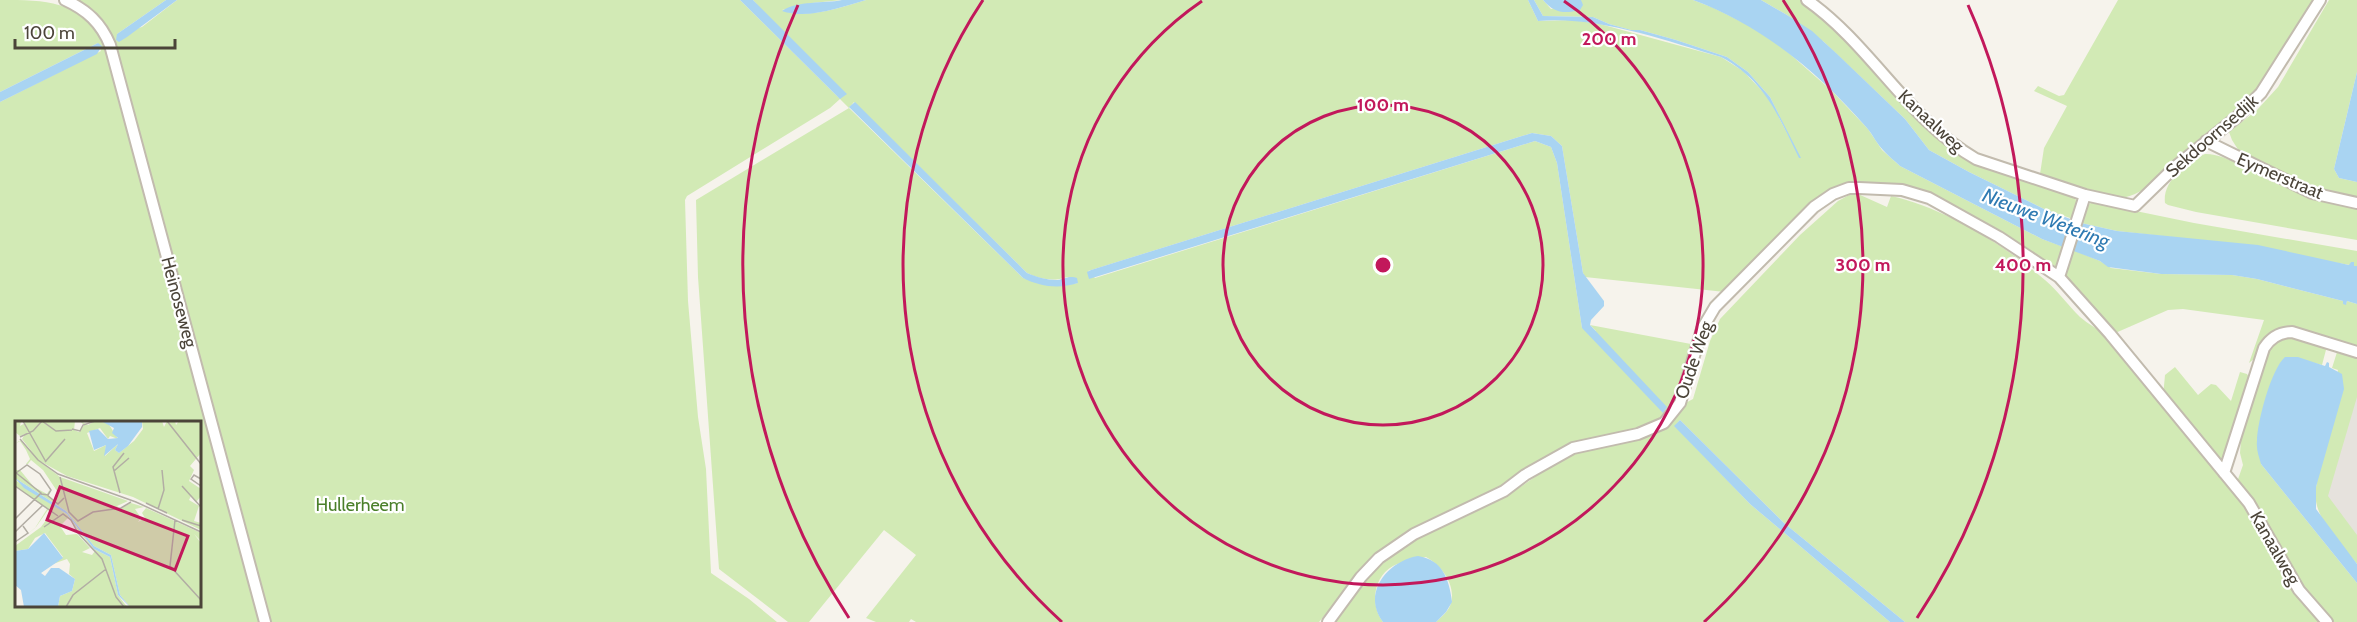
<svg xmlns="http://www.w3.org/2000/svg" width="2357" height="622" viewBox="0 0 2357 622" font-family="Cabin,sans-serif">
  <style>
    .industrial { fill: #e6e2dd }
    .green { fill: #d2eab5; fill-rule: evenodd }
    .water { fill: #a9d4f2 }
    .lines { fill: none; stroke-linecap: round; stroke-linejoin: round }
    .minor-casing { stroke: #c2bbae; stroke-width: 14 }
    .minor { stroke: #fff; stroke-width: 10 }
    .ring { fill: none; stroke: #c2185b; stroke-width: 3 }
    .labels { text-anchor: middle; stroke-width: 4.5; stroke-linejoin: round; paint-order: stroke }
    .street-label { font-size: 18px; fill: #4b4439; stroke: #fff }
    .park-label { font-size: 18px; fill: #4a7f2a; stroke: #fff }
    .water-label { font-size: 20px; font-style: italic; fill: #2e7ab2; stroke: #fff }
    .inset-road { fill: none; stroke: #b2ada4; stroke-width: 1.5 }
    .view { fill: #c2185b; fill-opacity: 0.15; stroke: #c2185b; stroke-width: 3 }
    .inset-edge { fill: none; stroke: #4b4439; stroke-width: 3 }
    .centre { fill: #c2185b; stroke: #fff; stroke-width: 3 }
    .ring-label { font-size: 18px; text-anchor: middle; font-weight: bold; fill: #c2185b; stroke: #fff; stroke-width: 4.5; stroke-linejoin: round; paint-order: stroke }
  </style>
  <rect width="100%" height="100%" fill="#f6f3ec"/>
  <path class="industrial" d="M2357,383V547L2321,500Z"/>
  <path class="green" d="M0,0C48,0 76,0 104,41L252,557L115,44L76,0H166L117,34L142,27L177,0H740L840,99L753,0H842L812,3L782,10C805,20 843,7 866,0H1528L1538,21L1572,20L1600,24L1721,57L1743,71L1769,98L1800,158L1770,97L1748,72L1727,57L1676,40L1640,30H1631L1609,24L1593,17L1543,16L1534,0H1543L1551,9L1581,0H1693L1714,8L1750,26L1782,47L1833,92L1868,129L1882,150L1900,166L2042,239L2064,247L2058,267L2052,269L1923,193L1839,188L1725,292L1585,277L1583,273L1562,146L1551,136L1532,133L1088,271L1095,278L1535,141L1551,147L1557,163L1582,328L1596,331L1590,325L1691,344L1676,400L1669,414L1654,424L1632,432L1573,445L1504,488L1459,510L1354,579L1319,622H916L911,619L909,622H876L866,618L916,555L884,530L809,622H788L719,569L698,277L696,200L849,108L840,99L830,108L687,196L685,200L688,301L698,417L706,469L711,573L749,599L777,622H0V102L101,51L98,43L0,92ZM854,102L1027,273C1040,279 1053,282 1067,277L1078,283L1059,286L1023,278L849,108ZM16,422H200V606H16Z
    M1761,0H1800L1827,20L1920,123L1939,140L1963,157L2074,196L2077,203L2073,219L2044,209L1969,172L1929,150L1905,119L1824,42L1787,15Z
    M2118,0H2315C2297,29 2279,61 2257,88C2239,109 2216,124 2196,142C2175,160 2148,197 2119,198C2101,198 2058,180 2040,174L2044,148L2067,106L2034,91L2038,86L2059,96L2064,95Z
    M2329,0H2357V72L2334,169L2339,178L2357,182V199L2319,190L2253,159L2239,151L2232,140L2229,132L2257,110L2278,87Z
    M2205,154C2226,153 2253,174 2273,182C2300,194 2328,203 2357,209V240L2196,212L2168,205L2165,203C2162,182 2186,162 2205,154Z
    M1851,194H1858L1887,207L1891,196C1943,207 2005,245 2045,280C2058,291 2068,305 2080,317C2088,324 2098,329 2107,335L2238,492L2324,622H1905L1784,523L1680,420L1675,426L1750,504L1890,622H1436C1441,617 1449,611 1451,603C1456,584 1441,565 1426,557C1416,560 1402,561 1393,566C1373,577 1370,605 1383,622H1331C1353,594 1374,567 1404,547C1436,527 1473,515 1506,496C1529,483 1548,465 1572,455C1599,444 1630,446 1656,432C1670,424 1677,406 1693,399L1710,341L1720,319L1800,235L1838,201Z
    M2092,202L2194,223L2357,251V266H2354V262H2351L2350,265L2198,240L2117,231L2081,223L2086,207Z
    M2071,249L2100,261L2111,268L2161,274L2232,275L2257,279L2343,301L2346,304L2347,301L2357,304V348L2293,328L2249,363L2264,320L2183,309L2168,310L2113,334L2069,286L2064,274Z
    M2291,336L2327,346L2322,365L2291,357L2261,464L2357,583V622H2334L2300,587L2237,482L2243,465L2240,453L2242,427L2268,349L2278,339Z
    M2338,349L2357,354V397L2328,496L2357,535V564C2340,542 2311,517 2316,487L2338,370L2332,368Z
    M2175,367L2198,395L2211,384L2216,385L2231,401L2240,372L2247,374L2250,379L2223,460L2221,462L2163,397L2165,375Z"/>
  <path class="water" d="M166,0H177L127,37L119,42L116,40L117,34Z
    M740,0H753L847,94L840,99Z
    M842,0H866C841,7 808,20 782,11C798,0 823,4 842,0Z
    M1528,0H1534L1543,16L1593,17L1609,24L1631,30H1640L1676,40L1727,57L1748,72L1770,97L1801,158H1799C1778,116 1766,81 1721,57C1663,40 1599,16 1538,21Z
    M1543,0H1581L1583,5L1580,10C1564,14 1554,13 1543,0Z
    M1693,0H1761L1787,15L1812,31L1836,53L1905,119L1929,150L1969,172L2044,209L2081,223L2117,231L2258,245L2349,265L2351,262H2354V266H2357V304L2347,301L2346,305L2343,304V301L2257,279L2232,275L2161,274L2108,267L2100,261L2042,239L1900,166C1895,161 1888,156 1883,150C1877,144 1873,135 1867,128C1818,72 1763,26 1693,0Z
    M98,43L102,46L97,54L0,102V92Z
    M2357,72V182L2339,178L2334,169Z
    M855,102L1027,273C1037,277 1046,280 1057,280C1065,279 1069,275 1077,278L1078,283C1059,289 1041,287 1023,278L849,107Z
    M1532,133L1551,136L1562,146L1583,273L1604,301V306L1591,320L1590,325L1667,407L1663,413L1582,328L1557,163L1551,147L1535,141L1089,279L1087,272L1091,270Z
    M2285,357H2298L2325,366L2327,362L2329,363V367L2342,374L2344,389L2316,487V509L2357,564V583L2261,464C2259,457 2256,449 2257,441C2257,423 2271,369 2285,357Z
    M1680,420L1784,523L1905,622H1890L1750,504L1674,426Z
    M1418,556C1443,560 1449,579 1452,602L1446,612L1436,622H1383C1361,593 1388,561 1418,556Z"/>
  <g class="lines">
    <defs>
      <path id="minor" d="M65,0C87,10 101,23 110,45L265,622
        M1807,0C1871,45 1908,120 1976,159L2085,195L2135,206L2175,167L2237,117L2261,93L2320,0
        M2206,141L2312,193L2357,203
        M2059,277L2085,195
        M2224,473L2264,348C2271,337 2280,332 2292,332L2357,352
        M1328,622L1361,577L1379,558L1414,534L1504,491L1525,475L1573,448L1638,434L1664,423L1680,403L1702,329L1715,307L1814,207L1833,194L1849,188H1859L1902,190L1929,198L1999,237L2059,277L2110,334L2249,503L2299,590L2327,622"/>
    </defs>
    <use href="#minor" class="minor-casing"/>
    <use href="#minor" class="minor"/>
  </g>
  <g class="ring">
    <circle cx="1383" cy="265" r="160"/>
    <path d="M1564 1A320 320 0 1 1 1202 1"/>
    <path d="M1062 622A480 480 0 0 1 983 0M1783 0A480 480 0 0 1 1704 622"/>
    <path d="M849 618A640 640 0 0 1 798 5M1968 5A640 640 0 0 1 1917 618"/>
  </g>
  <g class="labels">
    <g class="street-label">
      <text transform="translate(1931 121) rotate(43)" y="6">Kanaalweg</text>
      <text transform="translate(2212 136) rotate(-41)" y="6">Sekdoornsedijk</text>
      <text transform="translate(2280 176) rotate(23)" y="6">Eymerstraat</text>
      <text transform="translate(179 302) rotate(75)" y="6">Heinoseweg</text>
      <text transform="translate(1694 360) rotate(-71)" y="6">Oude Weg</text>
      <text transform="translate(2275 548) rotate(60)" y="6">Kanaalweg</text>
    </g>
    <g class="park-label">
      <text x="360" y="511">Hullerheem</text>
    </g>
    <g class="water-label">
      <text transform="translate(2046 218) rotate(21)" y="7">Nieuwe Wetering</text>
    </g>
  </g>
  <g transform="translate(15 421)">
    <rect width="186" height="186" fill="#f6f3ec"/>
    <path d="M0,0H6L5,5L10,2L6,0H60L59,9L64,11L69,4L65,0L73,4L80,0L93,2L103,18L95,15L93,18L85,7L72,12L79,30L91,24L90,35L103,23L100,29L104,32L119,20L128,8L127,0H147L149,6L152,0H160L161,4L164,0H186V32L175,45L179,49L174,60L186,68V75L181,81L176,75L174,79L184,85L179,100L186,102V109L118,76L52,55L23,39L45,56L113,80L102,85L105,88L116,82L129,86L120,88L126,97L123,101L130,97L127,92L131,87L186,112V120L179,113L186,122V186H115L105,174L96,134L79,125L51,90L0,57V49H5L19,66L32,73L35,68L33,74L39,79L44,73L28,49L16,39L13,43H11L15,38L11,29L5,20L0,23L4,20H6L18,32L7,18L10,13L5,15L0,11ZM0,59L52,93L79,128L95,136L103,174L112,186H43L45,175L57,170L60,158L54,153L55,143L52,138L38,143L48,136L30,112L20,117L13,128L0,130V125L26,106L37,91L33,89L21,106L0,123L20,107L32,88L0,65ZM53,97L80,130L77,134L67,131L75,127L62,113L51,114L45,105Z" fill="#d2eab5" fill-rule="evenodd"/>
    <path d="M86,0H127V6L113,25L104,32L100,29L103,23L89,35L91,24L79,29L74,10L83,8L93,18L103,17L97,12L99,7ZM0,57L51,90L79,125L96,134L105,174L115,186L103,174L95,136L79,128L52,93L9,67ZM29,112L48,137L26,152L30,155L36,147H44L60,158L57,170L45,175L43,186H9L6,169L0,164V130L13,128Z" fill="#a9d4f2"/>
    <path class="inset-road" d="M8,0L31,41M152,0L186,43M57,8L65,10L68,4L80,0M5,16L18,10L27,0L41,10L57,9M5,18L23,39L43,53L121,81L186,111M30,41L50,18M99,50L114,37M0,51L26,72L0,98M1,52L12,44L25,53L36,69L33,74L26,73M45,56L54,91L63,100L78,91L106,87L116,81M186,58L179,54L176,58L186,65M0,65L43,95M167,65L186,86M105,72L98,46L109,32M32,74L43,83L49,77M131,82L152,92M143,88L149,69L147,49M160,99L155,145L186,179M167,99L186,105M29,106L48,93L56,99L63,112L87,138L101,176L109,186M0,111L28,84M0,121L13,112L8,105M51,186L58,174L91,148"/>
    <path class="view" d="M45,66L173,115L160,149L32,99Z"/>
    <rect width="186" height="186" class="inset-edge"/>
  </g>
  <circle cx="1383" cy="265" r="9" class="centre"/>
  <g class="ring-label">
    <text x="1609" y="45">200 m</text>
    <text x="1383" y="111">100 m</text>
    <text x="1863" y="271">300 m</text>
    <text x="2023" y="271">400 m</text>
  </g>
  <path d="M15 39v9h160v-9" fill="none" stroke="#4b4439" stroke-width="3"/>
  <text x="24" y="39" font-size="18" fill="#4b4439" stroke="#ffffff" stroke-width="4.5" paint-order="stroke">100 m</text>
</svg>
